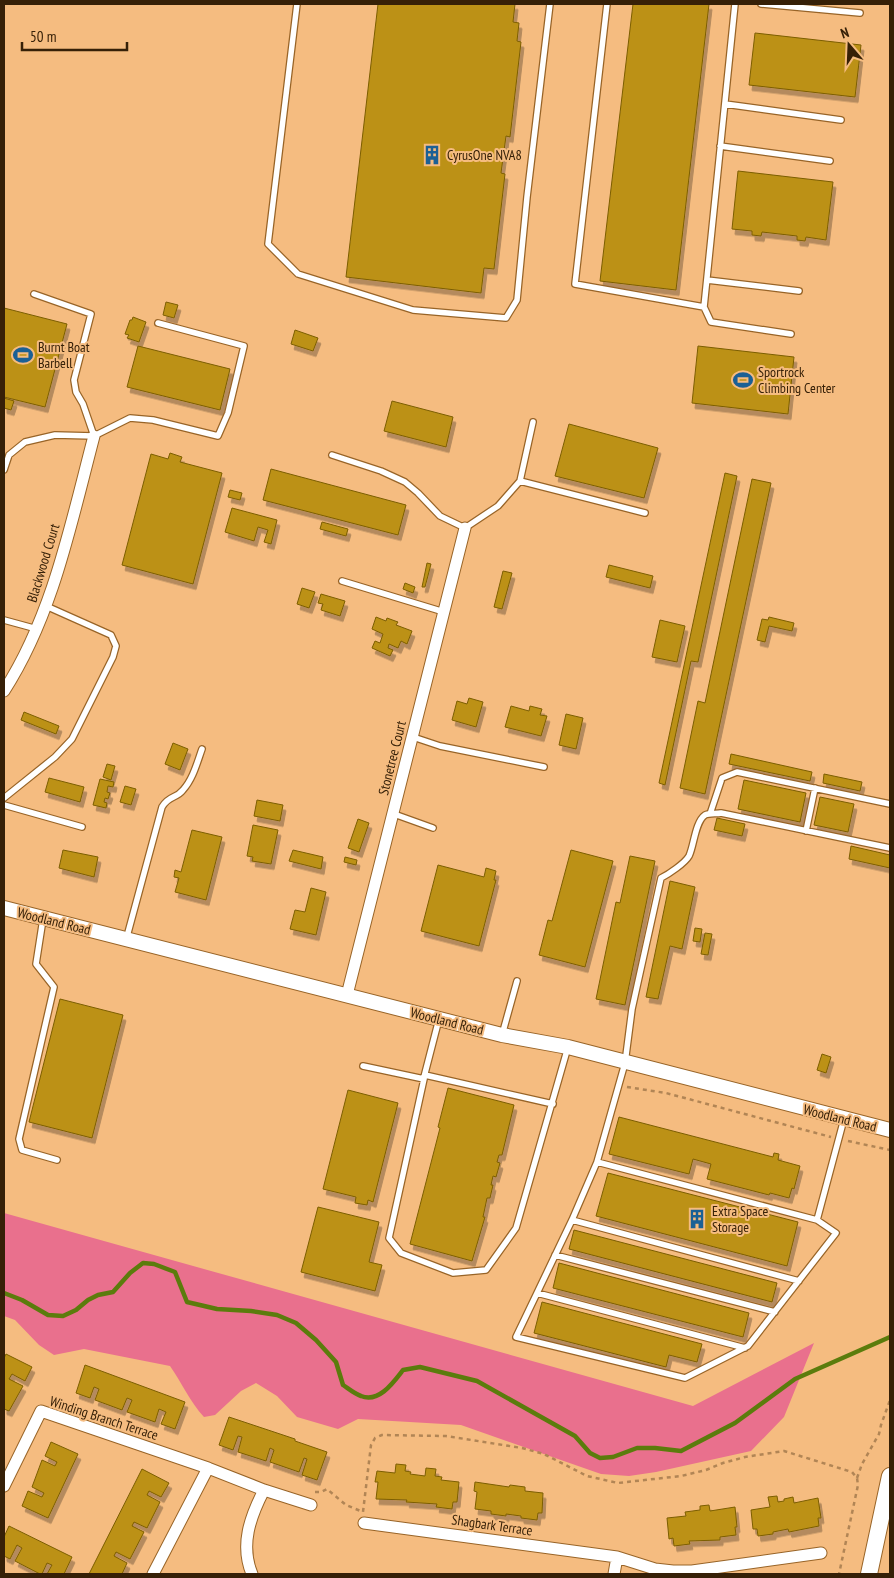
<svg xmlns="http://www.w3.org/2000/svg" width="894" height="1578" viewBox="0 0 894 1578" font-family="'PT Sans Narrow',sans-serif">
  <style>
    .green { fill: #e9708d }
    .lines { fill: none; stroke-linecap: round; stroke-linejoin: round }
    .stream { stroke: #5b7c0c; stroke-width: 4.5 }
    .building { fill: #bc9115; stroke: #7c5e04; filter: url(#shadow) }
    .service-casing { stroke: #986427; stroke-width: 8 }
    .minor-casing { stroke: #986427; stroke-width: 13 }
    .tertiary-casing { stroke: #986427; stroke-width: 16 }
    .secondary-casing { stroke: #986427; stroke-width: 18 }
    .path { stroke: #b18555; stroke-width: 2.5; stroke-dasharray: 4 4; stroke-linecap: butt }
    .service { stroke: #fff; stroke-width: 5.5 }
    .minor { stroke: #fff; stroke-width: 11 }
    .tertiary { stroke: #fff; stroke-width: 14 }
    .secondary { stroke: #fff; stroke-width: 16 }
    .labels { text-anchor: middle; stroke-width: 4; stroke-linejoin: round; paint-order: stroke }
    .poi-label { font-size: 14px; fill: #362007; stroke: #f5bc80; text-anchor: start }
    .street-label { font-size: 14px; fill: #362007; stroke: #f5bc80 }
  </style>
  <defs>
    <filter id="shadow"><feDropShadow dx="3" dy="5.5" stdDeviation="0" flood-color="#0004"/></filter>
  </defs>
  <rect width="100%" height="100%" fill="#f5bc80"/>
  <path class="green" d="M4,1213L693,1406L814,1343L784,1417L751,1451L656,1472L629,1476L601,1474L461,1425L358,1419L338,1429L297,1417L277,1396L256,1383L241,1391L215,1415L204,1417C190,1402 182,1383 170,1366L84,1349L54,1355L39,1345L15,1320L4,1316Z"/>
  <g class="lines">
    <path class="stream" d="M4,1293L22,1300L48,1315L63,1316L76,1310L88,1300L98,1295L113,1292L130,1273L143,1263L154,1264L175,1272L187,1302L217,1309L251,1311L277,1315L296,1323L316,1340L336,1362L343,1385C349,1389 355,1394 361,1396C379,1403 393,1383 403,1370L420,1367L477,1381L575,1436L590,1453L600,1458L613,1457L637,1448H655L681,1451L735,1423L795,1379L890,1337"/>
  </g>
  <path class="building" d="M378,4H515L513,22L519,23L517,41L521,42L510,137L506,136L501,173L505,174L494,269L484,268L481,293L346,277Z
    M633,4H709L676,290L600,281Z
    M755,33L861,45L855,97L749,85Z
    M738,171L833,182L826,240L806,237L805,241L797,240V236L762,232L761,236L752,235V231L732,229Z
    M166,302L178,305L174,318L163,315Z
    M4,308L67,324L45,407L4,397Z
    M133,317L146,322L139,342L127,338L129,335L125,334L130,320H132Z
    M295,330L318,338L313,351L291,344Z
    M138,346L230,369L220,410L127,387Z
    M698,346L794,357L788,414L692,403Z
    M4,398L14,401L11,410L4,408Z
    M392,401L453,417L446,447L384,431Z
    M569,424L658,448L644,498L555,476Z
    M170,453L182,457L180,462L222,473L193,584L122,565L151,454L168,459Z
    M271,469L406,505L398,535L263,500Z
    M725,473L737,476L698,662L691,661L665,785L659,783Z
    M752,479L771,483L705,794L680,788L698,701L705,703Z
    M230,490L242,493L240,500L228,497Z
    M232,508L277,520L271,544L264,542L268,530L258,527L254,541L225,532Z
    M322,522L348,529L346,536L320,529Z
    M427,563L431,564L425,587H422Z
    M609,565L653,576L650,588L606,577Z
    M503,571L512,573L502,609L494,607Z
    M405,583L415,587L413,593L403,589Z
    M302,588L315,592L309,608L297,604Z
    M321,594L345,601L340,616L321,610L323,604L318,603Z
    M376,617L386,621L387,618L398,622L396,625L412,631L407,644L401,641L398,648L389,644L388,648L393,650L390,656L372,648L375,641L380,643L383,634L372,629Z
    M769,617L794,623L792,631L769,626L765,642L757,640L762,619L768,620Z
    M660,620L685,626L677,662L652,657Z
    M469,698L483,702L476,727L452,720L457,701L467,704Z
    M511,706L529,711L530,706L542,709L540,715L547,716L541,736L505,727Z
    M24,712L59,726L56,734L21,720Z
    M566,714L583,718L576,749L559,745Z
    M173,743L188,749L180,770L165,764Z
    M731,754L812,772L810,781L729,764Z
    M107,764L115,766L111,780L103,777Z
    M824,774L862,782L860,791L823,783Z
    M49,778L84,787L80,802L45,792Z
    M100,779L114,782L113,787L108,786L107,792L110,793L108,799L105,798L104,802L107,803L106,808L93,805Z
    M744,780L806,793L800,822L738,809Z
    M125,786L136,789L131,805L120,802Z
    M820,797L854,804L848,832L814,825Z
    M257,800L283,805L280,821L254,816Z
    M717,818L745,824L742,836L714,830Z
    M358,819L369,823L359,852L348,848Z
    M253,825L278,830L271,864L252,861L253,857L247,856Z
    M192,830L222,837L206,900L175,892L179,878L174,877L175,870L181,872Z
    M851,846L890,855V868L849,859Z
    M63,850L98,857L94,877L59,868Z
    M293,850L323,857L321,869L289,861Z
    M571,850L613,861L585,967L539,955L548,920L552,921Z
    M630,856L655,861L625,1005L596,999L616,902L620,903Z
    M345,857L357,860L356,865L344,862Z
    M438,865L484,877L486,868L496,871L494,880H496L479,946L421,931Z
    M670,881L695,887L682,949L670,946L658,999L646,997Z
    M311,888L326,892L316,935L290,929L295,910L305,912Z
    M695,928L702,929L700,942L693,941Z
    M705,933L712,934L708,955L701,954Z
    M60,999L123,1015L92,1138L29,1122Z
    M822,1054L831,1057L826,1073L817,1070Z
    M448,1088L514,1105L502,1155H499L497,1162L500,1163L496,1177L493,1176L491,1185H493L490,1198H487L483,1217H485L472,1261L410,1244L440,1128L438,1127Z
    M348,1090L398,1103L373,1202L368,1200L367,1205L355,1203L356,1197L323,1189Z
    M619,1117L773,1157L774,1153L779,1154L778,1160L800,1166L794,1189L792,1188L789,1198L770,1193L769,1195L707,1179L711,1164L693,1159L689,1174L609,1154Z
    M608,1173L798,1222L787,1266L596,1216Z
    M318,1207L379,1222L369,1262L382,1265L375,1291L301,1272Z
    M574,1230L777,1283L772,1302L569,1249Z
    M559,1263L749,1313L743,1337L553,1288Z
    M542,1302L702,1344L697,1362L669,1355L666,1367L534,1333Z
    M6,1354L32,1367L25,1381L12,1374L9,1379L23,1386L9,1411L4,1409V1358Z
    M85,1365L185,1402L175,1429L161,1424L166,1412L159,1409L155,1422L127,1412L132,1400L127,1398L122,1410L95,1400L99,1389L94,1387L90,1398L76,1393Z
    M229,1417L295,1439V1441L327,1452L317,1480L302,1475L307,1459L304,1458L299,1472L270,1462L274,1450L270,1448L266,1461L238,1452L242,1437L238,1436L233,1450L219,1445Z
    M51,1442L78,1454L48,1518L22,1506L28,1491L42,1497L44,1493L32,1487L42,1460L55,1466L57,1462L45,1456Z
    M396,1464L406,1465L405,1471L411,1472L410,1474L425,1476L426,1468L436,1469L435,1476L442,1477L441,1480L459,1482L457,1502H453L452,1509L436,1507L437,1504L406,1502L407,1500L376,1499L378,1482H375L377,1471L395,1473Z
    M142,1469L169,1483L161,1497L149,1491L147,1495L160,1502L147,1528L134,1522L132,1526L144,1532L130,1559L116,1552L114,1556L127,1563L122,1574H89Z
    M475,1482L509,1487L510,1485L525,1487V1491L543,1493L542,1513H538L537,1520L521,1518V1516L506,1514V1516L491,1514V1511L475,1509L477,1492L474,1491Z
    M777,1496L778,1502L784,1501V1499L793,1497L794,1503L818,1498L821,1518H818L819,1526L789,1532L788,1529L773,1532V1534L758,1536L757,1529H753L751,1510L770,1507L768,1497Z
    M709,1505L710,1511L735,1507L737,1527H735L736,1535L720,1537V1540L689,1541L690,1544L674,1546L673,1538L669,1539L667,1518L686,1516L685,1512L700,1510V1506Z
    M9,1526L72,1557L64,1574H47L52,1565L47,1563L42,1574H40L15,1561L22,1548L17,1545L10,1559L4,1556V1537Z"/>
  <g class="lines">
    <defs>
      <path id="service" d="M297,4L268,244L298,274L413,310L506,318L517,300L527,197L550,4
        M607,4L575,284L704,307L735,4
        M761,4L860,13
        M725,104L841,120
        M720,146L830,161
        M707,280L799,291
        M34,294L91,314L74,380L76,392L83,404L94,436
        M704,307L711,322L791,334
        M332,455L381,471L405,482L418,493L440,516L465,528L498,506L520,481L533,422
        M4,470L9,455L25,442L55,435L94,436L130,418L153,420L218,436L228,413L244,346L158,323
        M520,481L645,513
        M342,581L444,612
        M4,620L37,629
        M413,737L440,746L544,767
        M4,798L55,757L72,739L113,657L116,646L111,635L46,606
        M4,805L82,827
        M394,814L433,828
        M710,814L722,778L737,772L890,804
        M806,831L815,788
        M43,919L36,964L54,987L19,1139L22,1150L57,1160
        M126,940L162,807C169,795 176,799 183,790C193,779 197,763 202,749
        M502,1035L517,981
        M363,1066L424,1079L389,1238L401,1253L453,1273L486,1270L516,1228L568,1047
        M425,1075L553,1104
        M424,1077L439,1019
        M597,1162L817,1220L836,1233L748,1346L685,1378L516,1337L572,1220L597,1162L625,1063L632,1009L661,878C669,874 685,863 689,856C694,846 695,822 705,815C709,813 717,814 721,813L890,848
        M572,1220L799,1281
        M817,1220L844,1119
        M555,1255L775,1312
        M537,1293L745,1348"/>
      <path id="minor" d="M4,691C53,615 71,523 94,436
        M347,995L465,528
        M4,1486L41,1411L208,1468L264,1490L311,1505
        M364,1523L617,1557L655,1569L673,1571H692L821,1553
        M153,1574L208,1468
        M252,1574C240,1545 250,1517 264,1490
        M614,1574L617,1557"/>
      <path id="tertiary" d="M4,908L502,1035L568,1047L890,1130"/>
      <path id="secondary" d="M869,1574L890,1476"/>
    </defs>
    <use href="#service" class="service-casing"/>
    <use href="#minor" class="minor-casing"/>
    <use href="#tertiary" class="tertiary-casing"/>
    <use href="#secondary" class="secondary-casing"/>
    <path class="path" d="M627,1087L666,1093L831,1137
      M848,1141L890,1150
      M857,1478L862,1464L879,1434L881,1425L890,1400
      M315,1492H321L327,1489L346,1505L363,1512L371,1445L375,1438L382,1435L446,1436L522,1448L544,1454L587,1476L618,1483L681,1476L706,1470L723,1463L745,1457L784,1451L852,1472L857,1478L858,1485L839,1574"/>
    <use href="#service" class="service"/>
    <use href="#minor" class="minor"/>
    <use href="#tertiary" class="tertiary"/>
    <use href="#secondary" class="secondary"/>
  </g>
  <defs>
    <symbol id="building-bare" viewBox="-9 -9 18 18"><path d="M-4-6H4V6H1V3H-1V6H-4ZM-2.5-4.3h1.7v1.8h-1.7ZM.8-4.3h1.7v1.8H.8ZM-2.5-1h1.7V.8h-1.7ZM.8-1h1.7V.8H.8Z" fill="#1b6095" stroke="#f5bc80" stroke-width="2.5" paint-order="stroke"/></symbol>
    <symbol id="stadium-bare" viewBox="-9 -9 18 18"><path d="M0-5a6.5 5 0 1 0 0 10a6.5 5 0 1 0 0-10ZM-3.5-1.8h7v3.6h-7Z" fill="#1b6095" stroke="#f5bc80" stroke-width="2.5" paint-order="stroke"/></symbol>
  </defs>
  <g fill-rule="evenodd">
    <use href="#building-bare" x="418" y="141" width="28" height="28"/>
    <use href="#stadium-bare" x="9" y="341" width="28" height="28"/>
    <use href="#stadium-bare" x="729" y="366" width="28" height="28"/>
    <use href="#building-bare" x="683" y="1205" width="28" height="28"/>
  </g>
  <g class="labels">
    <g class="poi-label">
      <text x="447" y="160">CyrusOne NVA8</text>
      <text x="38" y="352">Burnt Boat<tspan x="38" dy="16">Barbell</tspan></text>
      <text x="758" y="377">Sportrock<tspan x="758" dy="16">Climbing Center</tspan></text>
      <text x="712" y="1216">Extra Space<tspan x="712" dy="16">Storage</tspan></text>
    </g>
    <g class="street-label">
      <text transform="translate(43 563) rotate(-73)" y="5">Blackwood Court</text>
      <text transform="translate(392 758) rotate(-76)" y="5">Stonetree Court</text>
      <text transform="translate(54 921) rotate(14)" y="5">Woodland Road</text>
      <text transform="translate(447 1021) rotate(14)" y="5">Woodland Road</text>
      <text transform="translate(840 1118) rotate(14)" y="5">Woodland Road</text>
      <text transform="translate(104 1418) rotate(18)" y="5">Winding Branch Terrace</text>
      <text transform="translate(492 1525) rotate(8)" y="5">Shagbark Terrace</text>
    </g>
  </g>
  <rect width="894" height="1578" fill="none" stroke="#362007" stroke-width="10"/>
  <g transform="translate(849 45) rotate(341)" stroke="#f5bc80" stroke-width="4" paint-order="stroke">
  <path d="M0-4L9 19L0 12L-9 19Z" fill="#362007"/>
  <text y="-8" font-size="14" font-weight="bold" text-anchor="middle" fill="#362007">N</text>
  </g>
  <path d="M22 42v8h105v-8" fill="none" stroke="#362007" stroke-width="2.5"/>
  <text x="30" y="42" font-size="15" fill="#362007" stroke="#f5bc80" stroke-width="4" paint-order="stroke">50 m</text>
</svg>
